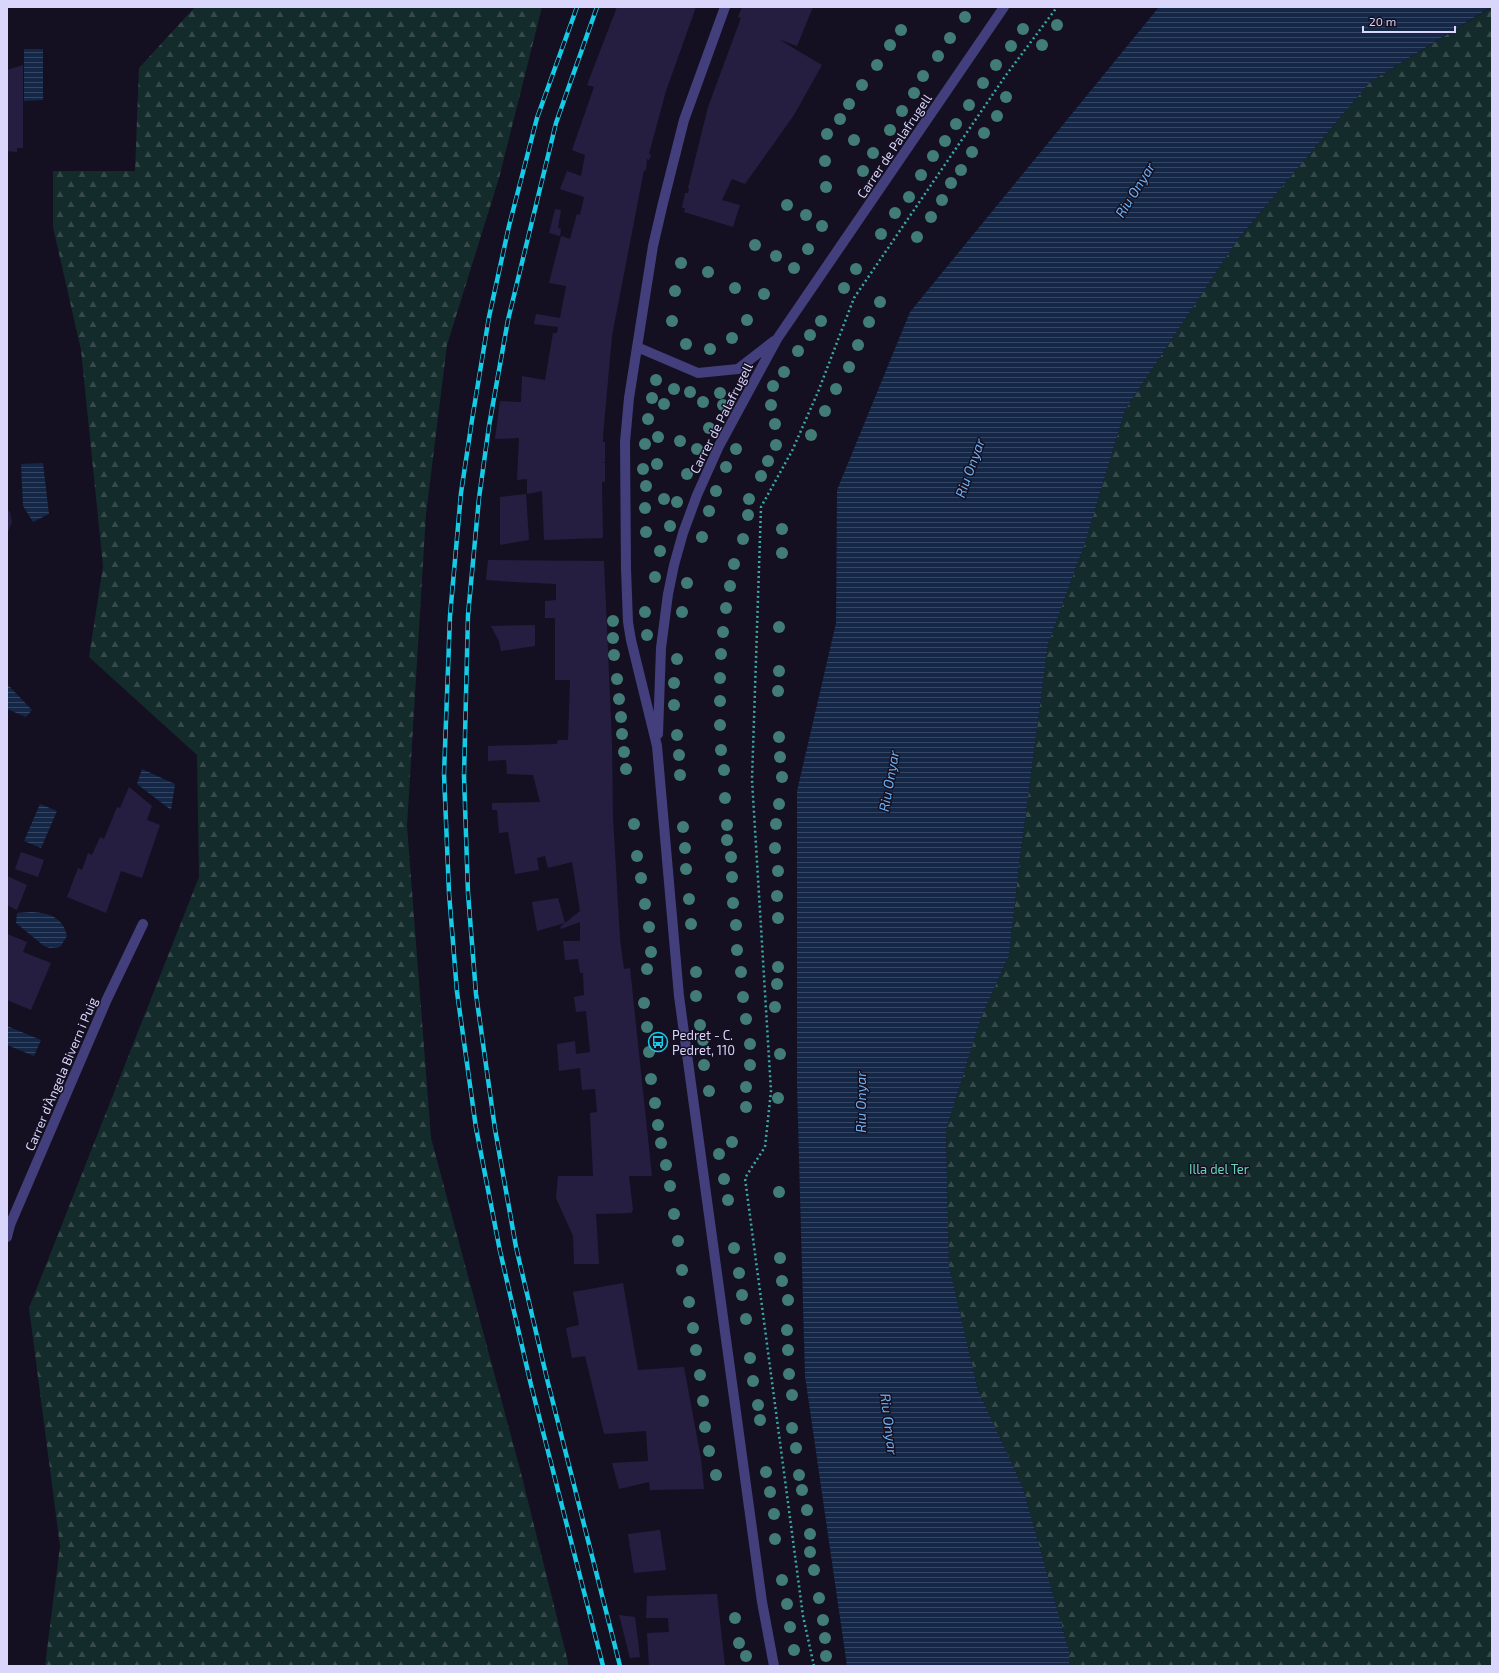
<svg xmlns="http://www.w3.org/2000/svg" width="1499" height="1673" viewBox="0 0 1499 1673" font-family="'Exo 2',sans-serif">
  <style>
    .forest { fill: url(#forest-firs) }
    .water { fill: url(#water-rules) }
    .building { fill: #261e41 }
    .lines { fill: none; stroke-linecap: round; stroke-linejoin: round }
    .path { stroke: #3aaaa6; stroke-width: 2.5; stroke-dasharray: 2 3; stroke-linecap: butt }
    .minor { stroke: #433f7c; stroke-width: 10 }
    .rail-casing { stroke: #16cbe6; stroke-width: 4.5 }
    .rail { stroke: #141022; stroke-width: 3; stroke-dasharray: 9; stroke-linecap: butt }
    .tree { fill: #427c77 }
    .labels { text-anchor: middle; stroke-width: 3; stroke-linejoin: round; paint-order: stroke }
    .street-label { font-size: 13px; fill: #dad5fb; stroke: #141022 }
    .poi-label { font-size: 13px; fill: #dad5fb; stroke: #141022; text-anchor: start }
    .park-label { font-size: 13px; fill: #68d4bc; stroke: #141022 }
    .water-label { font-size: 14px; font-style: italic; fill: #6db0f1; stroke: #141022 }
  </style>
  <defs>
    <pattern id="forest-firs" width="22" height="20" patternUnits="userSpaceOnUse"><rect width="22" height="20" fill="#142b2b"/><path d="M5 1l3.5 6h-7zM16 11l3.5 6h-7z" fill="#36494b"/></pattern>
    <pattern id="water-rules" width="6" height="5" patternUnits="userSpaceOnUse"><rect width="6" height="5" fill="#142747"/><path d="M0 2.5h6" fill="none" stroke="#364562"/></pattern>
  </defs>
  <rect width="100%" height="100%" fill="#141022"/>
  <path class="forest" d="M195,7H542L499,178L447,345L426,514L407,826L431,1138L522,1477L569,1666H45L60,1546L29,1308L199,877L197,755L89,657L103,566L81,350L53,227V171H135L139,68Z
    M1492,7V1666H1069V1651L1023,1488L978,1390L949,1266L946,1130L981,1018L1009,955L1019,866L1048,644L1085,543L1125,410L1238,239L1370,82Z"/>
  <path class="water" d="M1159,7H1491L1370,82L1238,239L1125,410L1085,543L1048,644L1019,866L1009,955L981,1018L946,1130L949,1266L978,1390L1023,1488L1069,1651V1666H847L805,1376L797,1087V791L836,623L837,490L910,312Z
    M24,49H43V100L24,101Z
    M43,463L49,514L33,522L23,506L21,464Z
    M7,684L32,710L26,717L7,709Z
    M142,769L175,784L171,810L137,784Z
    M40,804L57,811L41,848L24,841Z
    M32,912C49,913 63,917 67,936L60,947L50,948L44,946L16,923L17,913Z
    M7,1026L41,1040L34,1056L7,1045Z"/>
  <path class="building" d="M617,7H696L666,91L650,150L649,154L651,155L649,160L647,159L646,171L644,170L612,336L603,436V442H605V462H602L605,463V482H602V487L603,538L544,540L542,491L527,494V479L517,480L519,438L495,439L500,401L521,402L522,376L545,380L553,333H557L558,327L534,324L536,314L560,318L566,286L549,283L561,236L570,239L577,214L580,215L584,197L560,189L567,171L581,176L585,155L572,150L594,87L587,85Z
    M742,7H813L797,46L778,39L822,65L794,115L745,184L732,179L722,200L740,205L733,227L684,212L685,208H682L685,193H688L689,189L688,188L708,107L741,18L738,17Z
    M23,65V148H17V152L7,151V70Z
    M555,209L561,210L558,228L561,229L560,236L549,233Z
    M526,494L529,540L500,545V497Z
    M7,509L10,512L12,522L7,534Z
    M488,560L604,561L612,743L613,817L620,939L624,969L630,968L652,1176H629L633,1210L631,1213L596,1214L599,1264H574L573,1236L556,1198L558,1176H593L590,1113L597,1112L595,1089L582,1090L580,1068L559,1071L557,1044L575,1041L576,1054L590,1052L586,1011L576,1012L574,997L584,995L583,973H580L578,959L565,960L563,941H580V922L561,929L560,927L580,911L572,862L548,868L545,856L537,858L539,870L515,874L508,832L499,833L497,810H492V803L540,802L533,775L507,774L506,760L488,761V746L557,744L558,740H568L570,680H555V618H545V601L556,600V584L514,582L486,580Z
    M535,625V646L501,651L499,641L491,626Z
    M129,787L152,806L147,820L160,825L142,878L121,871L106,913L67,897L78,868L82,870L88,853L92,855L100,837L104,839L117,807L120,808Z
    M21,852L44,860L38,877L15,869Z
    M7,876L27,885L17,910L7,905Z
    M558,898L565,923L537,931L532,902Z
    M7,934L27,942L23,952L51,963L31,1010L7,1000Z
    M623,1283L638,1370L684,1367L701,1459L704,1489L650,1490L649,1482L619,1489L612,1463L648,1461L646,1431L604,1434L585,1356L572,1358L566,1328L579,1325L573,1292Z
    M660,1530L666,1570L634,1573L628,1534Z
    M717,1594L725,1666H649L647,1633L669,1632L668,1618H646L647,1596Z
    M619,1615L635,1617L640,1657L630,1658Z"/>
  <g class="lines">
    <path class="path" d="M814,1666L803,1616L745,1178L765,1147L771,1091L752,780L761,507L792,451L818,392L854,298L1006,75L1057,7"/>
    <path class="minor" d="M725,7L684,120L663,203L653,246L629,398L625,442L626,569L628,622L631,640L657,746L679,996L762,1602L774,1666
      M637,347L698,373L738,369L774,341
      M658,734L661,648L668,594L674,565L683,533L697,495L719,446L777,339L1004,7
      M7,1237L10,1225L107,999L143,924"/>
    <defs>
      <path id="rail" d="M577,7L537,118L509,226L489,317L472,420L461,493L450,616L444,774L449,893L457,992L476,1128L500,1251L531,1385L603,1666
        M597,7L556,123L508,320L489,426L479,498L468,615L464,776L468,893L476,994L495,1129L516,1247L548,1383L620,1666"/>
    </defs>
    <use href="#rail" class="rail-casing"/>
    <use href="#rail" class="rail"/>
  </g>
  <g class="tree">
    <circle cx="965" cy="17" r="6"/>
    <circle cx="1057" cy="25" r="6"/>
    <circle cx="1023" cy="29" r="6"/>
    <circle cx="901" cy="30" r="6"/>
    <circle cx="950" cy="38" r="6"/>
    <circle cx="890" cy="45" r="6"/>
    <circle cx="1042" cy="45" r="6"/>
    <circle cx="1011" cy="46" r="6"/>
    <circle cx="938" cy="56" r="6"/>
    <circle cx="877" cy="65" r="6"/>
    <circle cx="996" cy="65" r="6"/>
    <circle cx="923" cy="76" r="6"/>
    <circle cx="983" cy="83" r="6"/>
    <circle cx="862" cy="85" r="6"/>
    <circle cx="914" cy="93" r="6"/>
    <circle cx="1006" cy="97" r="6"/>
    <circle cx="849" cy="104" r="6"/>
    <circle cx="969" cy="105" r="6"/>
    <circle cx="902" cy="111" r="6"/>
    <circle cx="997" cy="116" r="6"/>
    <circle cx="840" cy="119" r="6"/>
    <circle cx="956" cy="124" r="6"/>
    <circle cx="890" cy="130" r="6"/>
    <circle cx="984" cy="133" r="6"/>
    <circle cx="827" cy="134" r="6"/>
    <circle cx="854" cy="140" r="6"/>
    <circle cx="945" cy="141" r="6"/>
    <circle cx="972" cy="152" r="6"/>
    <circle cx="873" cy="153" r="6"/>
    <circle cx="933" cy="156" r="6"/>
    <circle cx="825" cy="161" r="6"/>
    <circle cx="961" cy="170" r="6"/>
    <circle cx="863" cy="171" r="6"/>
    <circle cx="921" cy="175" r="6"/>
    <circle cx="951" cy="183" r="6"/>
    <circle cx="826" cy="187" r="6"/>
    <circle cx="909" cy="197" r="6"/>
    <circle cx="942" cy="200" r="6"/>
    <circle cx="787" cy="205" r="6"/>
    <circle cx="895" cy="213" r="6"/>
    <circle cx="806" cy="215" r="6"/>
    <circle cx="931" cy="217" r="6"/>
    <circle cx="822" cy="226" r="6"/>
    <circle cx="881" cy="234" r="6"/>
    <circle cx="917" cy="237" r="6"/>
    <circle cx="755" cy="245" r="6"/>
    <circle cx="808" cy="249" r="6"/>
    <circle cx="776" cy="256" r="6"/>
    <circle cx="681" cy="263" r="6"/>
    <circle cx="794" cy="268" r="6"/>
    <circle cx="856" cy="269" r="6"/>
    <circle cx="708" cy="272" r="6"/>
    <circle cx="735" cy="288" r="6"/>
    <circle cx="844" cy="288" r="6"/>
    <circle cx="675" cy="291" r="6"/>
    <circle cx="764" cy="294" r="6"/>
    <circle cx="880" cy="302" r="6"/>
    <circle cx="747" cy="320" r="6"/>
    <circle cx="672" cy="321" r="6"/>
    <circle cx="821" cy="321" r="6"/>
    <circle cx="869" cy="322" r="6"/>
    <circle cx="810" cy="335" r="6"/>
    <circle cx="732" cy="338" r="6"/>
    <circle cx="686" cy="344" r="6"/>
    <circle cx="858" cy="345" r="6"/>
    <circle cx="710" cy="349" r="6"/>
    <circle cx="798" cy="351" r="6"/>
    <circle cx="849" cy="367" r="6"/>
    <circle cx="784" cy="372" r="6"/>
    <circle cx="656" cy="380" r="6"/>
    <circle cx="773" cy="386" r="6"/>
    <circle cx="674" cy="389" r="6"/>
    <circle cx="836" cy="389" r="6"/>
    <circle cx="690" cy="392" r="6"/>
    <circle cx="720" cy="393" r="6"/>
    <circle cx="652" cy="398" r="6"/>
    <circle cx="703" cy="402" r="6"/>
    <circle cx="664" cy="404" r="6"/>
    <circle cx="723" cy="405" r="6"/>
    <circle cx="771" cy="405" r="6"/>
    <circle cx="825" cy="411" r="6"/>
    <circle cx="648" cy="419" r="6"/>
    <circle cx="775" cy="424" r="6"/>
    <circle cx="709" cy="428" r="6"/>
    <circle cx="811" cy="435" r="6"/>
    <circle cx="658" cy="437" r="6"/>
    <circle cx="680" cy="441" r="6"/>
    <circle cx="645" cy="444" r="6"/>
    <circle cx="776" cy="445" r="6"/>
    <circle cx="697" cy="449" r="6"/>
    <circle cx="736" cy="449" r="6"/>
    <circle cx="768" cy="461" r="6"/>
    <circle cx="657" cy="464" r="6"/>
    <circle cx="726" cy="467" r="6"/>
    <circle cx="643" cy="469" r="6"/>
    <circle cx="687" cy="474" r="6"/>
    <circle cx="761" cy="476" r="6"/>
    <circle cx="646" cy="486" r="6"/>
    <circle cx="716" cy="491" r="6"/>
    <circle cx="664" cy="499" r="6"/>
    <circle cx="749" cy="499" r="6"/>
    <circle cx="677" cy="502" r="6"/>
    <circle cx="645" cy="508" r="6"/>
    <circle cx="709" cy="511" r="6"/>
    <circle cx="748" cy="515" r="6"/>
    <circle cx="670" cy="526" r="6"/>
    <circle cx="782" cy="529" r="6"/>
    <circle cx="646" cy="532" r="6"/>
    <circle cx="702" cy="537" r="6"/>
    <circle cx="743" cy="539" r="6"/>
    <circle cx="660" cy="551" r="6"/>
    <circle cx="782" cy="553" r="6"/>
    <circle cx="734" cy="564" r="6"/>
    <circle cx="655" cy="577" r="6"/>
    <circle cx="687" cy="583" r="6"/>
    <circle cx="730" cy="586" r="6"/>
    <circle cx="726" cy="608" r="6"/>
    <circle cx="645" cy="612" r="6"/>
    <circle cx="682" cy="612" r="6"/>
    <circle cx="613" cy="621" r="6"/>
    <circle cx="779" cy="627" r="6"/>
    <circle cx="723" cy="632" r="6"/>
    <circle cx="647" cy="635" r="6"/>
    <circle cx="613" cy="638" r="6"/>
    <circle cx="721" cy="654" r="6"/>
    <circle cx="614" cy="655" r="6"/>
    <circle cx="677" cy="659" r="6"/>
    <circle cx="779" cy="671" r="6"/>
    <circle cx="720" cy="678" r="6"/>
    <circle cx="617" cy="679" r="6"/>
    <circle cx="674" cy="683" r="6"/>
    <circle cx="778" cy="691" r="6"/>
    <circle cx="619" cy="699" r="6"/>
    <circle cx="720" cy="701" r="6"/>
    <circle cx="674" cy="705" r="6"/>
    <circle cx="621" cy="717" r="6"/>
    <circle cx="720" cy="725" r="6"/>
    <circle cx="622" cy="734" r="6"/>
    <circle cx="677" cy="735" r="6"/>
    <circle cx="779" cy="737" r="6"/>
    <circle cx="721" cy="750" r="6"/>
    <circle cx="624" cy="752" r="6"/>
    <circle cx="679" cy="755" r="6"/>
    <circle cx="780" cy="757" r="6"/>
    <circle cx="626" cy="769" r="6"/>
    <circle cx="724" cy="770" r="6"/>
    <circle cx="680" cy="775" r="6"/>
    <circle cx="782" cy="777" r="6"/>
    <circle cx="725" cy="798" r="6"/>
    <circle cx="779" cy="804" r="6"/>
    <circle cx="634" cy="824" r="6"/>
    <circle cx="776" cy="824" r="6"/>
    <circle cx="727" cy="825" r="6"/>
    <circle cx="683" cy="827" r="6"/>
    <circle cx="727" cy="840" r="6"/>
    <circle cx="685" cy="848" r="6"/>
    <circle cx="775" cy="848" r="6"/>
    <circle cx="637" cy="856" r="6"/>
    <circle cx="731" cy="857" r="6"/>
    <circle cx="686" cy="869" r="6"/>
    <circle cx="778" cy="871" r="6"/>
    <circle cx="732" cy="877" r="6"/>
    <circle cx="641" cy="878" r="6"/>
    <circle cx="777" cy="896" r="6"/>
    <circle cx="689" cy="899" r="6"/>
    <circle cx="733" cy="903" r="6"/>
    <circle cx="645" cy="904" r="6"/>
    <circle cx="778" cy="918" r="6"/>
    <circle cx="691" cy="924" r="6"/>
    <circle cx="736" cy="925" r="6"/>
    <circle cx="649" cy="927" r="6"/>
    <circle cx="737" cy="950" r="6"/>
    <circle cx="651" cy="952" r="6"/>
    <circle cx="778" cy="967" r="6"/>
    <circle cx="647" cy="969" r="6"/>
    <circle cx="696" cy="972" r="6"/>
    <circle cx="741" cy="972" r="6"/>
    <circle cx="777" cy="984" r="6"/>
    <circle cx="696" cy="996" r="6"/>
    <circle cx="743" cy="997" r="6"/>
    <circle cx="644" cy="1003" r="6"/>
    <circle cx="775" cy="1007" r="6"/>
    <circle cx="746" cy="1019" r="6"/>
    <circle cx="700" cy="1025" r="6"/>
    <circle cx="647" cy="1027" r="6"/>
    <circle cx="703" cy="1040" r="6"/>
    <circle cx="750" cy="1044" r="6"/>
    <circle cx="649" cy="1052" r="6"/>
    <circle cx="780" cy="1054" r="6"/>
    <circle cx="704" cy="1065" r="6"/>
    <circle cx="750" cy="1065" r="6"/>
    <circle cx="651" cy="1079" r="6"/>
    <circle cx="746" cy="1087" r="6"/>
    <circle cx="709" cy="1091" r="6"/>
    <circle cx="778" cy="1098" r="6"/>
    <circle cx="655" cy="1103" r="6"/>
    <circle cx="746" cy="1107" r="6"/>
    <circle cx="658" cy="1125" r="6"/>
    <circle cx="732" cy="1142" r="6"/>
    <circle cx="661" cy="1143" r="6"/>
    <circle cx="719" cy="1154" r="6"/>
    <circle cx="666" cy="1165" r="6"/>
    <circle cx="724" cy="1179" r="6"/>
    <circle cx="670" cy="1186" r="6"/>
    <circle cx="779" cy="1192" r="6"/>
    <circle cx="728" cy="1200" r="6"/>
    <circle cx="674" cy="1214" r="6"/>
    <circle cx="678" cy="1241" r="6"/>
    <circle cx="734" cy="1248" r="6"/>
    <circle cx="780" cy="1258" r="6"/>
    <circle cx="682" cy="1270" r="6"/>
    <circle cx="739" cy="1273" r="6"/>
    <circle cx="782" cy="1281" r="6"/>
    <circle cx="742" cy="1295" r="6"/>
    <circle cx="788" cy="1300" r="6"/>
    <circle cx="689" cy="1302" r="6"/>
    <circle cx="746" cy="1319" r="6"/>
    <circle cx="693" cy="1328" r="6"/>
    <circle cx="787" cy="1330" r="6"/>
    <circle cx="696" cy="1350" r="6"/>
    <circle cx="788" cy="1350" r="6"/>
    <circle cx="750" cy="1358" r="6"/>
    <circle cx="789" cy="1374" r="6"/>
    <circle cx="700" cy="1375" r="6"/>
    <circle cx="753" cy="1381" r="6"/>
    <circle cx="792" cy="1395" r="6"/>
    <circle cx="703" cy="1401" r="6"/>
    <circle cx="758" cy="1405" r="6"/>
    <circle cx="760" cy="1420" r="6"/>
    <circle cx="705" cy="1427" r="6"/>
    <circle cx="792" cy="1428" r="6"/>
    <circle cx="796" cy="1448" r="6"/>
    <circle cx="709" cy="1451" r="6"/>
    <circle cx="766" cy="1472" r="6"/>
    <circle cx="716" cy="1475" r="6"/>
    <circle cx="799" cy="1475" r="6"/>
    <circle cx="802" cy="1490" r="6"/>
    <circle cx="770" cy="1492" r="6"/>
    <circle cx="807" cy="1510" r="6"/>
    <circle cx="774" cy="1514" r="6"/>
    <circle cx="810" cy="1534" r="6"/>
    <circle cx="775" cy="1539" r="6"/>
    <circle cx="810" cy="1552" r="6"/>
    <circle cx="814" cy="1570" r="6"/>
    <circle cx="782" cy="1580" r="6"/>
    <circle cx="819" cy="1598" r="6"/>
    <circle cx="787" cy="1604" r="6"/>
    <circle cx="735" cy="1618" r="6"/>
    <circle cx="823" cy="1620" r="6"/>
    <circle cx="790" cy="1627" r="6"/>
    <circle cx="825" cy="1638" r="6"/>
    <circle cx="739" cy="1643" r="6"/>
    <circle cx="794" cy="1650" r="6"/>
    <circle cx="746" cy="1656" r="6"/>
    <circle cx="826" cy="1656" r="6"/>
  </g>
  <defs>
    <symbol id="bus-ring" viewBox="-11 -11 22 22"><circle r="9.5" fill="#141022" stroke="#16cbe6" stroke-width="1.5"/><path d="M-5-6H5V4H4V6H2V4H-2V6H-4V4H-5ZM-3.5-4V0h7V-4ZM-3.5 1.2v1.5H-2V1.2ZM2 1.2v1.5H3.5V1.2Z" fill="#16cbe6"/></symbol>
  </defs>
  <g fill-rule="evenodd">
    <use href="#bus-ring" x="647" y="1031" width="22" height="22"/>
  </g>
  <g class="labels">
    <g class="street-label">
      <text transform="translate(894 146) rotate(-56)" y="5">Carrer de Palafrugell</text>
      <text transform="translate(721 418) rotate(-63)" y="5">Carrer de Palafrugell</text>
      <text transform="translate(61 1074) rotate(-67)" y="5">Carrer d'Àngela Bivern i Puig</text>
    </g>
    <g class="poi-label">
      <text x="672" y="1040">Pedret - C.<tspan x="672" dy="15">Pedret, 110</tspan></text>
    </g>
    <g class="park-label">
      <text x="1219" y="1174">Illa del Ter</text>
    </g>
    <g class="water-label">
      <text transform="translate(1135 190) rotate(-58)" y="5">Riu Onyar</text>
      <text transform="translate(970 468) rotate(-70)" y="5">Riu Onyar</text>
      <text transform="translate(889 781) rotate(-80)" y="5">Riu Onyar</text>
      <text transform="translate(861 1102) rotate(-90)" y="5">Riu Onyar</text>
      <text transform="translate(889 1424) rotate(83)" y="5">Riu Onyar</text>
    </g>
  </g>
  <rect width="1499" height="1673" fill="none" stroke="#dad5fb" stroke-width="16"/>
  <path d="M1363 26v6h92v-6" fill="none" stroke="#dad5fb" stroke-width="2"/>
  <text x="1369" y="26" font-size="12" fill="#dad5fb" stroke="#141022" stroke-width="3" paint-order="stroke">20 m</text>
</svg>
